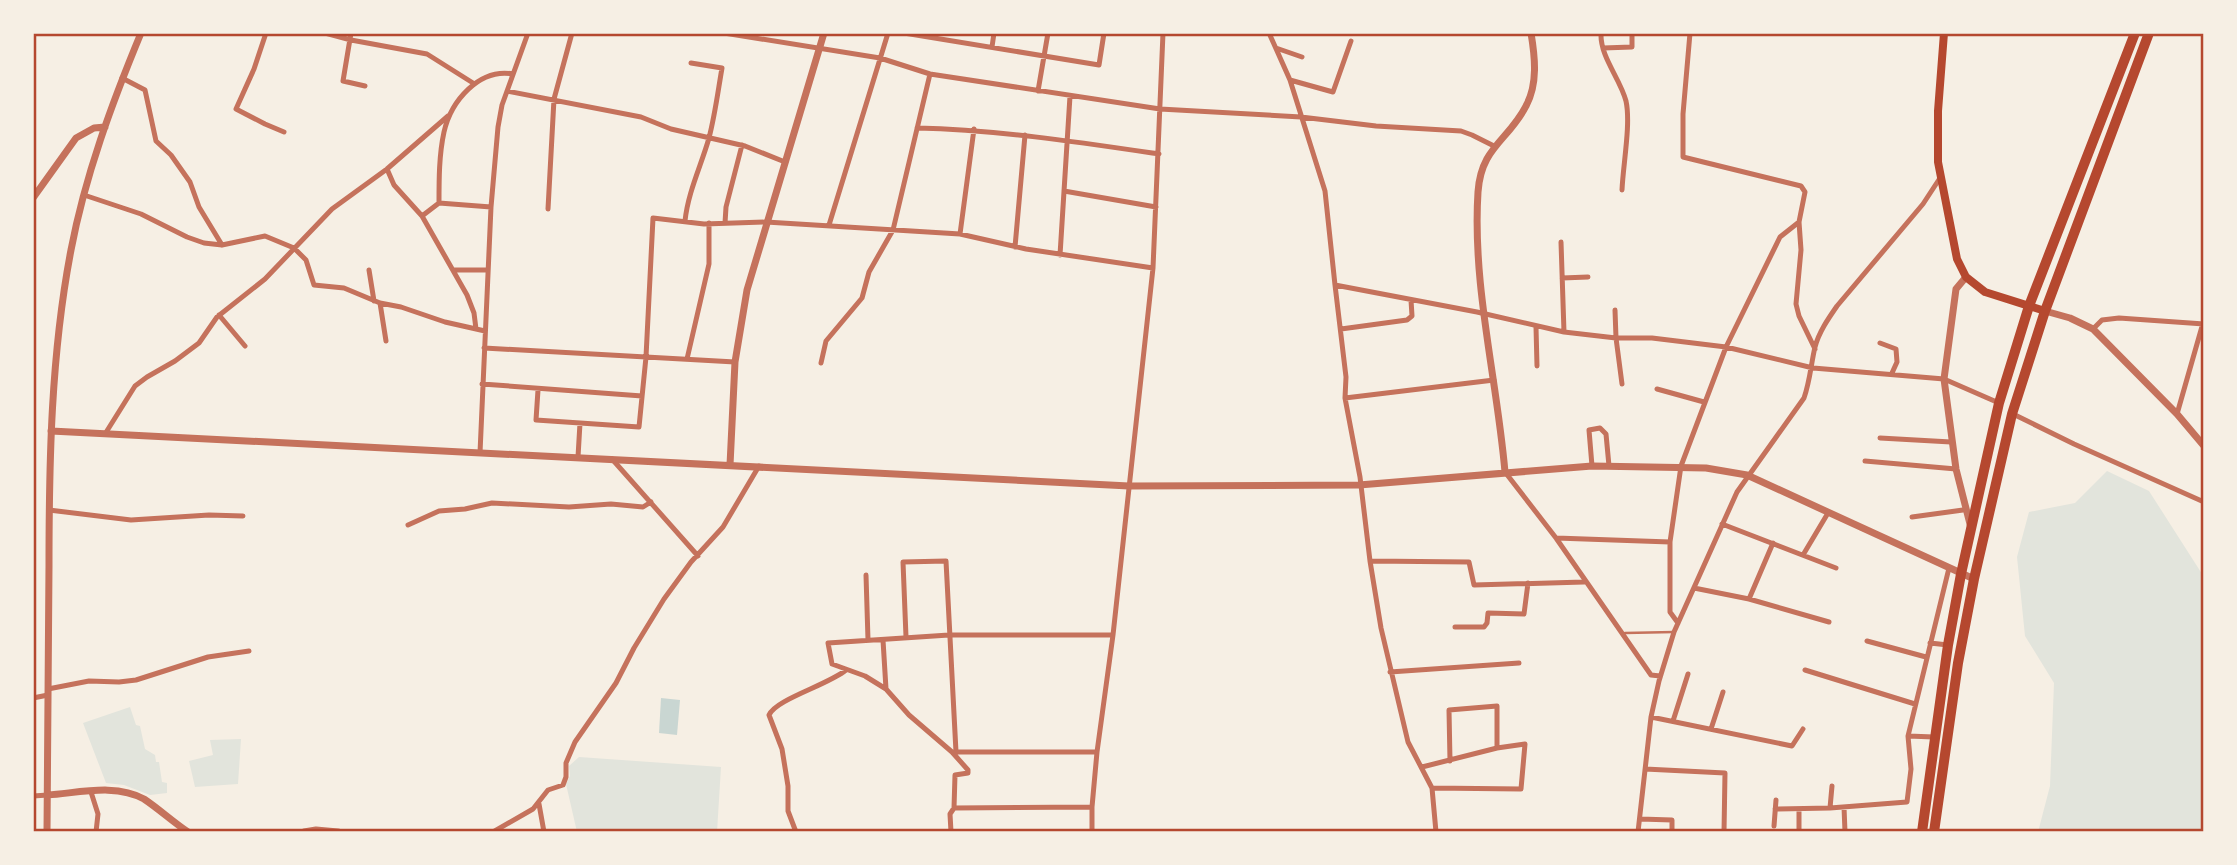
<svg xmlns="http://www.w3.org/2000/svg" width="2237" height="865" viewBox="0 0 2237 865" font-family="'Archivo Narrow',sans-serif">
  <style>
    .green { fill: #e2e4dc }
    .water { fill: #c9d6d2 }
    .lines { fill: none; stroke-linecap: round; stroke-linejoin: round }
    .service { stroke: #c5725c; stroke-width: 2.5 }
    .minor { stroke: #c5725c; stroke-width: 5 }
    .tertiary { stroke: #c5725c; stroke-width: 7 }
    .secondary { stroke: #b5482f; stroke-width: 8 }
    .trunk { stroke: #b5482f; stroke-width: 10 }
    .neatline { fill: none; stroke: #b5482f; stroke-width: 2.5 }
  </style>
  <rect width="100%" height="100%" fill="#f6efe4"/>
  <path class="green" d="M2107,471L2149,491L2204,577V832H2038L2050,786L2054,683L2025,636L2017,557L2029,512L2075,503Z
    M130,707L136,725L140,726L145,749L155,755L156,762H159L162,782L167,783V793L150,795L124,785L106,783L83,723Z
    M241,739L238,784L195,787L189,761L213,755L210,740Z
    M579,757L721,767L717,832H577L566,784L570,776L569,766Z"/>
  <path class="water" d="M661,698L680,700L677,735L659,733Z"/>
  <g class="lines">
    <path class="service" d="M1625,633L1674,632"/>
    <path class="minor" d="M266,33L254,69L236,109L265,124L284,132
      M325,33L351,40L427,54L473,83
      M351,33L343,81L365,86
      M724,33L880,58L930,74L1160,109L1301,117L1376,126L1461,131L1472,135L1494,146
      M904,33L1099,65L1104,33
      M1269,33L1290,80L1325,191L1335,285L1477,312L1564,332L1616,338H1652L1726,347L1813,368L1944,379L1999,403
      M1601,33C1600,57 1620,78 1626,101C1631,124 1623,165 1622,190
      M1690,33L1683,114V157L1801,186L1805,192L1799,222L1801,250L1796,304L1799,316L1815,349
      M992,47L994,33
      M1276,48L1302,57
      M1603,48L1632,47V33
      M122,78L145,90L156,141L171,155L190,182L199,207L222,245
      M1290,80L1333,92L1351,41
      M507,91L641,117L671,129L745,146L785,162
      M1038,91L1048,33
      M917,128C999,130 1078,142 1159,154
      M387,169L394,185L422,216L467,295L474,313L476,329
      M1064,191L1156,207
      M84,195L141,214L187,237L204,243L222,245L265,236L294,248L306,260L314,285L344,288L380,303L401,307L445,322L485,331
      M439,203C439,179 439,155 444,132C451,101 479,68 513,74
      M548,209L554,99L572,33
      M422,216L439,203L491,207
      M685,221C688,192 701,166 709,138C715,115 718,91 722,68L691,63
      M725,223L726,207L742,145
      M829,225L888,33
      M960,234L974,129
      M1561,242L1564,332
      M1015,247L1025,135
      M1060,255L1070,96
      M369,270L374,301
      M453,270H488
      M1562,278L1588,277
      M1335,285L1346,377L1345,398L1360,477L1370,561L1381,628L1408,742L1432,788L1436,832
      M380,303L386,341
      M1615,310L1616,338L1622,384
      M219,315L245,346
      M1536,327L1537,366
      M1341,329L1407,320L1412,316L1411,300
      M2093,329L2102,320L2119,318L2204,324
      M1880,343L1896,349L1897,362L1892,373
      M484,348L735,362
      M687,359L709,264V223
      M821,363L826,341L862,298L869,272L893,230L930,74
      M482,384L642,396
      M1657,389L1704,402
      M538,390L536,420L639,427L646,357L653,218L704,224L766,222L960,234L1026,249L1153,268
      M1345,398L1494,380
      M2013,414L2074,444L2204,502
      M2177,414L2203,323
      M105,434L135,386L147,377L175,361L199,343L217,317L265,279L332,209L387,169L448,116
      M1880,438L1951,442
      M480,453L491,207L498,127L502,105L528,33
      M578,457L580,423
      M612,459L698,556
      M1865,461L1956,469
      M1592,466L1589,430L1600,428L1606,434L1609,466
      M1505,472L1556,538L1651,675L1660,676
      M49,510L131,520L209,515L243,516
      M1912,517L1963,510
      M1722,524L1836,568
      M408,525L439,511L465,509L492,503L569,507L611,504L643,507L651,502
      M1556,538L1670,542
      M1803,555L1828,513
      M1370,561L1469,562L1474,585L1584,582
      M866,575L868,640
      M1694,588L1749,599L1829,622
      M1749,599L1773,543
      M1678,623L1670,612V542L1681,466L1726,347L1780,237L1799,222
      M1455,627H1484L1487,623L1488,613L1524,614L1528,583
      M906,637L903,562L946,561L956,752
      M883,640L886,689
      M1867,641L1926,657
      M1930,643L1948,645
      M1805,670L1915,704
      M1390,672L1519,663
      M48,689L89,681L119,682L136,680L208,657L249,651
      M33,698L48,695
      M1651,717L1792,746L1803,729
      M1673,721L1688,674
      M1711,729L1723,692
      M1908,736L1934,737
      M955,752H1097
      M1450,761L1449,710L1497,706V748
      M1422,767L1497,748L1525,744L1521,789L1432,788
      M1645,769L1725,773L1724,832
      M91,792L98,814L96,832
      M33,796L48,795
      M539,804L544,832
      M1844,807L1845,832
      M954,808L1092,807
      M1830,808L1832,786
      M1775,809L1830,808L1907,802L1911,769L1908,736L1949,568
      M1799,809V832
      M1640,819L1672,820V829
      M1774,826L1776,800
      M493,832L533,809L548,790L563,785L566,777V763L575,742L616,683L634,648L664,599L691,562L723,527L759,466
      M796,832L788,811V786L782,749L769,715C776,699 828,685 846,670
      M951,832L950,814L954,808L955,775L968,773V770L952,752L909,715L886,689L865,676L832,664L828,643L949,635H1113
      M1092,832V807L1097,752L1113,635L1153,268L1163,33
      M1638,832L1651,717L1659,681L1674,632L1737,492L1804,398C1810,381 1811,364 1815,347C1819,332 1828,319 1837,306L1923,204L1940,178"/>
    <path class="tertiary" d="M33,198L76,138L94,128L105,127
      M1966,277L1956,289L1944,379L1956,469L1971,528
      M2045,311L2070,318L2093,329L2177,414L2204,446
      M51,431L1129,486L1359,485L1592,466L1706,468L1747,475L1974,579
      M730,465L735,362L747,290L824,33
      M1505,472C1497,379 1472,285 1478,192C1481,147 1508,141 1526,106C1538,84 1535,57 1531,33
      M48,795C78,793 116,783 144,799C159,809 173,822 188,832
      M47,832C48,743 48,655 49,567C49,461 51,354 71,250C85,176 112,103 141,33
      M304,832L316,830L338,832"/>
    <path class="secondary" d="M1944,33L1938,111V162L1957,259L1966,277L1985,292L2045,311"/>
    <path class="trunk" d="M1922,832L1948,645L1961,574L1999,403L2029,306L2135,33
      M1934,832L1958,663L1974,579L2012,414L2045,311L2149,33"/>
  </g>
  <rect width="2237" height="865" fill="none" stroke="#f6efe4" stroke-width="70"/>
  <rect x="35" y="35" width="2167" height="795" class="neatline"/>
</svg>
